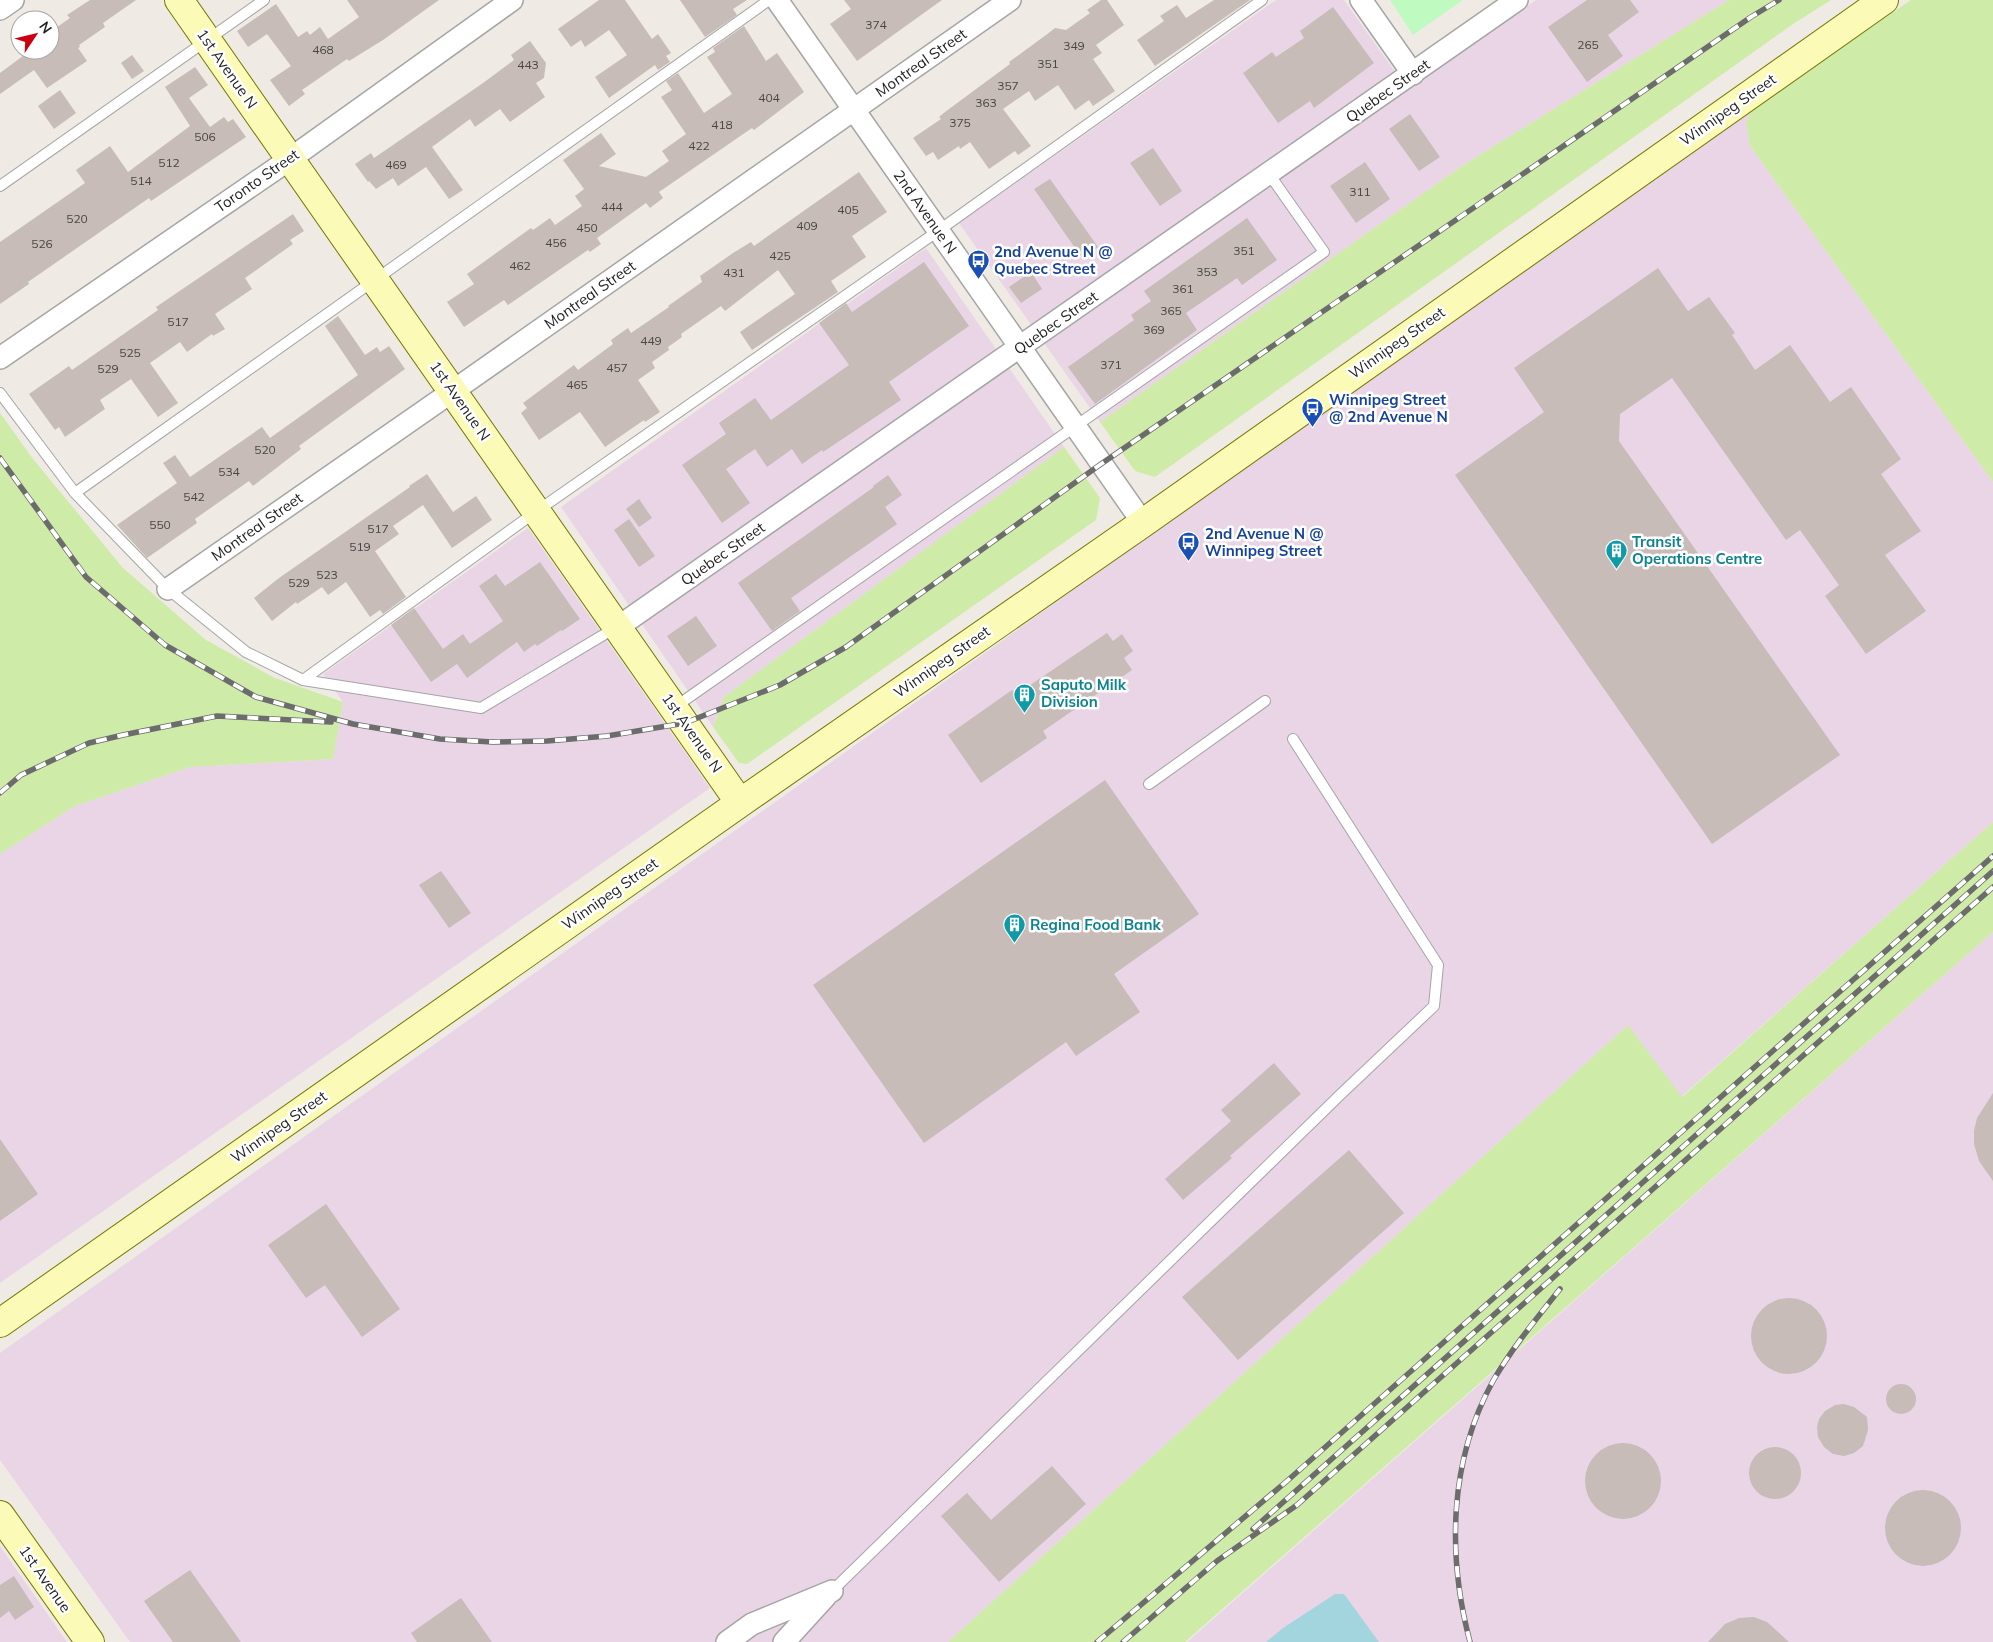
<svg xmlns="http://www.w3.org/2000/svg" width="1993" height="1642" viewBox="0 0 1993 1642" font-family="Mulish,sans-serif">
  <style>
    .industrial { fill: #e9d5e6 }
    .grass { fill: #ceeba8 }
    .park { fill: #bffbc0 }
    .water { fill: #a3d5de }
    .building { fill: #c7bcb7 }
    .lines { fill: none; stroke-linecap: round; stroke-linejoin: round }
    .lane-casing { stroke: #a5a5a5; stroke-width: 12 }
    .street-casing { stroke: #a5a5a5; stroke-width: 24 }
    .secondary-casing { stroke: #747802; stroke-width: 30 }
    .lane { stroke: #fff; stroke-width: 10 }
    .street { stroke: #fff; stroke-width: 21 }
    .secondary { stroke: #fbfab6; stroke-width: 28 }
    .rail-casing { stroke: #6c6c6c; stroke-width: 5.5 }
    .rail { stroke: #fff; stroke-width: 4; stroke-dasharray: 11; stroke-linecap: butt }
    .labels { text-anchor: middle; stroke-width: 5; stroke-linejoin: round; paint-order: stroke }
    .number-label { font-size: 12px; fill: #484644 }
    .street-label { font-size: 15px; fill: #1e1e1e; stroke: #fff }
    .transit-label { font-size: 15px; font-weight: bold; fill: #164399; stroke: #fff; text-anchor: start }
    .culture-label { font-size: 15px; font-weight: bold; fill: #0d838f; stroke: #fff; text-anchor: start }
  </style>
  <rect width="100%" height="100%" fill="#efebe4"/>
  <path class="industrial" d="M1276,0H1344L1408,90L1536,0H1729L1462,166L1100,422L959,223Z
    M1753,107L1750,146L1993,482V822L1681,1097L1628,1025L948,1642H130L0,1460V1353Z
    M926,248L1064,447L724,697L713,727L561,507Z
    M528,528L710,788L0,1283V854L75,806L190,767L333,759L343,702L323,674Z
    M1993,932V1642H1187Z
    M0,1546L67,1642H0Z"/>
  <path class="grass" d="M1729,0H1831L1793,24L1155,477L1135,471L1100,422L1462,166Z
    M1911,0H1993V482L1750,146L1746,123L1753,107Z
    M0,413L33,459L123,568L206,640L275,678L343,702L333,759L190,767L75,806L0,854Z
    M1064,447L1100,498L1096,520L747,764L739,763L713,727L724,697Z
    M1993,822V932L1185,1642H948L1628,1025L1682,1097Z"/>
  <path class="park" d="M1390,0H1463L1413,35Z"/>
  <path class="water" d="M1335,1594H1344L1379,1642H1266L1283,1628Z"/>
  <path class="building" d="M90,0H136L103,23L105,27L79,45L80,47L78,48L87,61L47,88L34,70L0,94V73L31,50H50V32L70,18L67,15Z
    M347,0H439L383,40L349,61L347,59L302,90L305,94L289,106L270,80L291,66L267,34L248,47L237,31L276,4L298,37L307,31L310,35L320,27L328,39L359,17Z
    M599,0H625L652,39L658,34L671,53L666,56L670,62L658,70L655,65L609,98L595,77L627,55L609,30L585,47L581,40L571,47L558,29Z
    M680,0H747L733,9L737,15L705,37Z
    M844,0H942L857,61L830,24L851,9Z
    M1101,0H1107L1124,25L1096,45L1102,53L1093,59L1115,91L1093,106L1089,100L1075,110L1058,85L1035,101L1029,91L1003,109L1031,146L1018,155L1015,151L989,169L970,142L960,149L959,146L938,160L933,152L926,156L913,138L941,119L939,117L945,112L1010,64L1009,62L1046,35L1055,28L1066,30L1090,13L1087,10Z
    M1214,0H1250L1155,66L1137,40L1164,21L1160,16L1177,5L1186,18Z
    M1587,0H1630L1639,12L1608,35L1623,56L1587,82L1548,27Z
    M1333,7L1374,63L1314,108L1310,101L1278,123L1243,73L1272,52L1276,57L1304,38L1300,31Z
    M744,26L766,61L777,53L804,92L754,130L752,128L659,192L663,198L650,208L646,203L597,238L601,244L590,252L588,250L508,305L504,300L464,327L447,302L474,284L467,274L531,228L533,230L550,218L555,225L582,206L575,196L584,189L563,160L601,133L616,154L599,166L646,177L669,161L662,151L686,134L661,97L672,90L666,81L678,73L704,113L732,94L707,57L715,52L713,48Z
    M530,41L546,63L544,78L536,83L545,97L510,122L500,109L475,127L470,119L432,147L463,190L449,199L426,167L398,186L393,178L376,189L369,181L368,182L355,164L371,153L374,158L483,83L514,60L511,55Z
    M132,55L144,71L132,79L121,63Z
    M195,67L208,85L189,98L210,127L224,117L228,122L233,119L246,137L151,201L149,198L28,282L29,284L0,304V242L85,183L76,170L110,146L128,172L190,126L165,87Z
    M60,90L76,113L54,129L38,106Z
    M1410,114L1440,157L1419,171L1389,129Z
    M1153,148L1182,191L1160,206L1130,163Z
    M1365,162L1390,199L1356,223L1330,186Z
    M859,172L887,212L852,236L866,257L831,281L838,292L752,350L740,332L795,294L778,270L725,311L721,306L681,334L682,337L668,347L669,350L652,362L655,368L638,380L660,412L645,422L644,420L605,447L580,412L539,440L521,413L527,408L523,403L574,365L578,370L613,344L611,340L628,328L631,333L669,307L668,306L702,282L700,276L733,253L751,242L754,246Z
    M1050,179L1098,247L1082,258L1034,189Z
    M293,214L304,231L290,240L293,244L245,278L252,289L215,314L225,329L213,336L212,334L187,352L180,342L150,363L178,403L158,417L131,379L100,400L105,409L65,437L59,427L55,430L29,394L69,366L72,370L158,310L156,307Z
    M1247,218L1277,260L1242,285L1237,278L1186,313L1197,330L1095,404L1068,367L1134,320L1131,315L1151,301L1144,291Z
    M924,262L969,326L889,382L901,400L823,452L822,450L802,464L792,449L767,467L755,449L726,469L750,503L722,523L682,465L726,434L719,423L755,398L771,420L849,365L819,323L846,303L852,312Z
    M1658,268L1688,311L1709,297L1735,333L1732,335L1755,370L1790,345L1830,402L1851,387L1901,459L1881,474L1921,531L1885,555L1926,611L1866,654L1825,596L1839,585L1800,530L1786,540L1672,378L1620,414L1619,441L1840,755L1712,844L1455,475L1544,412L1514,368Z
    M1031,272L1042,289L1021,303L1009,287Z
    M338,316L365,355L377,347L380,352L389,346L405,369L299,446L301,449L253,486L249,481L195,519L197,523L147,558L117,525L177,483L163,463L175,455L190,477L262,427L270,438L358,375L325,326Z
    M427,474L453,512L476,496L492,520L452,548L423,505L393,526L399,534L375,551L406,597L383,614L380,610L370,617L346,582L328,595L322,587L297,604L296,602L272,621L254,598L279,578L410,487L409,486Z
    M888,475L902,495L885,507L897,524L791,598L800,611L772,631L738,583L874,487L873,486Z
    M639,499L652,518L639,527L626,509Z
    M629,519L655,556L639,567L614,530Z
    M540,562L580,619L562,631L561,630L537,646L535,644L524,652L517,642L467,678L457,664L431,682L391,625L414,608L443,649L463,634L470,644L503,621L479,586L496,574L505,586Z
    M696,616L717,646L688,666L667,636Z
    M1107,633L1113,641L1122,634L1133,651L1124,658L1132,670L1043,731L1047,738L981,783L948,735L1012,690L1017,694Z
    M1105,780L1199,914L1114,974L1140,1012L1076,1056L1066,1042L924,1143L813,985Z
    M441,871L471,913L449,928L419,885Z
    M1274,1063L1301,1094L1230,1156L1232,1158L1183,1200L1165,1179L1231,1121L1221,1110Z
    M1993,1093V1181L1979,1161L1974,1144V1131L1977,1118Z
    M0,1139L38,1194L0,1221Z
    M1349,1150L1404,1213L1238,1360L1182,1297Z
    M326,1204L400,1309L362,1337L325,1285L306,1298L268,1245Z
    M1751 1336a38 38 0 1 1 76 0a38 38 0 1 1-76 0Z
    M1886 1399a15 15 0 1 1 30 0a15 15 0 1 1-30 0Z
    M1844,1404L1854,1407L1867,1417L1868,1430L1863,1446L1854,1453L1844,1456L1833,1454L1824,1447L1818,1437L1817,1427L1819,1419L1825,1411L1835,1405Z
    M1585 1481a38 38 0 1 1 76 0a38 38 0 1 1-76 0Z
    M1749 1473a26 26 0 1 1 52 0a26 26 0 1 1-52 0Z
    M1052,1466L1086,1504L999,1582L941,1516L967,1493L991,1520Z
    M1885 1528a38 38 0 1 1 76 0a38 38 0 1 1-76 0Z
    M190,1570L241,1642H173L144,1601Z
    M14,1576L34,1607L15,1620L9,1611L0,1618V1585Z
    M461,1598L492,1642H417L411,1633Z
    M1754,1617L1767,1622L1789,1642H1708L1725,1624L1739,1618Z"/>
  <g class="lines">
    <defs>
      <path id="lane" d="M0,186L264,0
        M0,393L75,493L168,589L246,652L303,680L481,708L615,628
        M75,493L769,0
        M303,680L537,511L938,231L1262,0
        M675,707L1324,252L1269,174
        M1149,784L1265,701
        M832,1591L1342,1093L1434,1006L1438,965L1293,739"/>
      <path id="street" d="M777,0L1143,523
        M1361,0L1413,74
        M0,9L13,0
        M0,358L290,159L512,0
        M168,589L453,391L1010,0
        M618,627L1517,0
        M727,1642L752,1624L832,1591
        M784,1642L826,1596"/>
      <path id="secondary" d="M179,0L740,803
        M0,1323L740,803L1143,523L1884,0
        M0,1515L90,1642"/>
    </defs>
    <use href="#lane" class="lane-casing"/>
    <use href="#street" class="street-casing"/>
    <use href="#secondary" class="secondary-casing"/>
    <use href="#lane" class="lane"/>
    <use href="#street" class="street"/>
    <use href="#secondary" class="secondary"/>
    <defs>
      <path id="rail" d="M0,458L86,577L165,645L256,697L353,724L440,739L493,742L547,741L607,736L685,723L780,685L846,647L1101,464L1751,17L1779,0
        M0,793L21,775L89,743L123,735L217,716L331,722
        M1253,1529L1993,871
        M1097,1642L1287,1481L1993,856
        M1123,1642L1217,1561L1297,1505L1993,887
        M1470,1642C1447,1555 1449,1461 1493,1381C1512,1348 1537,1318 1560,1289"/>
    </defs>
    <use href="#rail" class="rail-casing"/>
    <use href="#rail" class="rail"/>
  </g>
  <defs>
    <symbol id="bus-pin" viewBox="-11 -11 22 30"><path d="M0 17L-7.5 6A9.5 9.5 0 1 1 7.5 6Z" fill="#1a4fb4" stroke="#fff"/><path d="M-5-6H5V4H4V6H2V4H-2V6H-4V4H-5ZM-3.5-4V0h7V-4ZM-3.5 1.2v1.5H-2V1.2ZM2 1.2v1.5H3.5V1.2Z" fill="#fff"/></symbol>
    <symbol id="building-pin" viewBox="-11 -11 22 30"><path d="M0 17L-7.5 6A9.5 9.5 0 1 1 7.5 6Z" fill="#0f9aa8" stroke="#fff"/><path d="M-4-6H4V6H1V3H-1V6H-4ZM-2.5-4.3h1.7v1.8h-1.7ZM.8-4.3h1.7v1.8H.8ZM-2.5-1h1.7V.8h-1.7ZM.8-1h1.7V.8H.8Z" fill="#fff"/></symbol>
  </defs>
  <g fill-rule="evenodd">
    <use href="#bus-pin" x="966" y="248" width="25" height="34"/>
    <use href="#bus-pin" x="1300" y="396" width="25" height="34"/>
    <use href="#bus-pin" x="1176" y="530" width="25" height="34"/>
    <use href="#building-pin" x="1604" y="538" width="25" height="34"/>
    <use href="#building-pin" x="1012" y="682" width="25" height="34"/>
    <use href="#building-pin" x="1002" y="912" width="25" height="34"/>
  </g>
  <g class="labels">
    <g class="number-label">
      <text x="876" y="29">374</text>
      <text x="1588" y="49">265</text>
      <text x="1074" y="50">349</text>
      <text x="323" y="54">468</text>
      <text x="1048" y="68">351</text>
      <text x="528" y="69">443</text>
      <text x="1008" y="90">357</text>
      <text x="769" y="102">404</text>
      <text x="986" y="107">363</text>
      <text x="960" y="127">375</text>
      <text x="722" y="129">418</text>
      <text x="205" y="141">506</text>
      <text x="699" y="150">422</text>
      <text x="169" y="167">512</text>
      <text x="396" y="169">469</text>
      <text x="141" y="185">514</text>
      <text x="1360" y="196">311</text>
      <text x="612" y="211">444</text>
      <text x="848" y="214">405</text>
      <text x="77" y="223">520</text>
      <text x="807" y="230">409</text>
      <text x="587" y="232">450</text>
      <text x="556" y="247">456</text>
      <text x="42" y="248">526</text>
      <text x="1244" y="255">351</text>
      <text x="780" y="260">425</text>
      <text x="520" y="270">462</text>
      <text x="1207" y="276">353</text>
      <text x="734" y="277">431</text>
      <text x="1183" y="293">361</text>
      <text x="1171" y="315">365</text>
      <text x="178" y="326">517</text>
      <text x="1154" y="334">369</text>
      <text x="651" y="345">449</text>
      <text x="130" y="357">525</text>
      <text x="1111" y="369">371</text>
      <text x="617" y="372">457</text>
      <text x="108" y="373">529</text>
      <text x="577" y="389">465</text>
      <text x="265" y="454">520</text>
      <text x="229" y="476">534</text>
      <text x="194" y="501">542</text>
      <text x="160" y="529">550</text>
      <text x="378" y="533">517</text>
      <text x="360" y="551">519</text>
      <text x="327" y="579">523</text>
      <text x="299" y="587">529</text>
    </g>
    <g class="street-label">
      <text transform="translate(921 63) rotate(-35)" y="5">Montreal Street</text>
      <text transform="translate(227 69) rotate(55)" y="5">1st Avenue N</text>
      <text transform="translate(1388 91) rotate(-35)" y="5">Quebec Street</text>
      <text transform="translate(1728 110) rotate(-35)" y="5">Winnipeg Street</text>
      <text transform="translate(257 181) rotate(-35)" y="5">Toronto Street</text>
      <text transform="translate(925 212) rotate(55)" y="5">2nd Avenue N</text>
      <text transform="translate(590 295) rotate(-35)" y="5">Montreal Street</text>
      <text transform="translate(1056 323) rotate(-35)" y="5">Quebec Street</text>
      <text transform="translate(1397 343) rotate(-35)" y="5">Winnipeg Street</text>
      <text transform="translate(460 401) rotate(55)" y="5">1st Avenue N</text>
      <text transform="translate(257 527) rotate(-35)" y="5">Montreal Street</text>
      <text transform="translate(723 554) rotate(-35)" y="5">Quebec Street</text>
      <text transform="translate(942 662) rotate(-35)" y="5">Winnipeg Street</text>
      <text transform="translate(692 733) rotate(55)" y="5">1st Avenue N</text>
      <text transform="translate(610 894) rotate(-35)" y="5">Winnipeg Street</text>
      <text transform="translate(279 1127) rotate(-35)" y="5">Winnipeg Street</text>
      <text transform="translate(45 1579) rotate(55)" y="5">1st Avenue</text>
    </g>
    <g class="transit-label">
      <text x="994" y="257">2nd Avenue N @<tspan x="994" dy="17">Quebec Street</tspan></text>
      <text x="1329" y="405">Winnipeg Street<tspan x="1329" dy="17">@ 2nd Avenue N</tspan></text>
      <text x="1205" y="539">2nd Avenue N @<tspan x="1205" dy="17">Winnipeg Street</tspan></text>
    </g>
    <g class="culture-label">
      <text x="1632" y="547">Transit<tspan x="1632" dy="17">Operations Centre</tspan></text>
      <text x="1041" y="690">Saputo Milk<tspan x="1041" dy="17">Division</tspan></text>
      <text x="1030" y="930">Regina Food Bank</text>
    </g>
  </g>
  <g transform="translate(35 35) rotate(55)"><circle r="24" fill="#ffffff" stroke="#a5a5a5"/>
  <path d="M0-4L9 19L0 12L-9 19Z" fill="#cc000f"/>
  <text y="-8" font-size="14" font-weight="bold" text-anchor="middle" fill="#1e1e1e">N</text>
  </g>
</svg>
